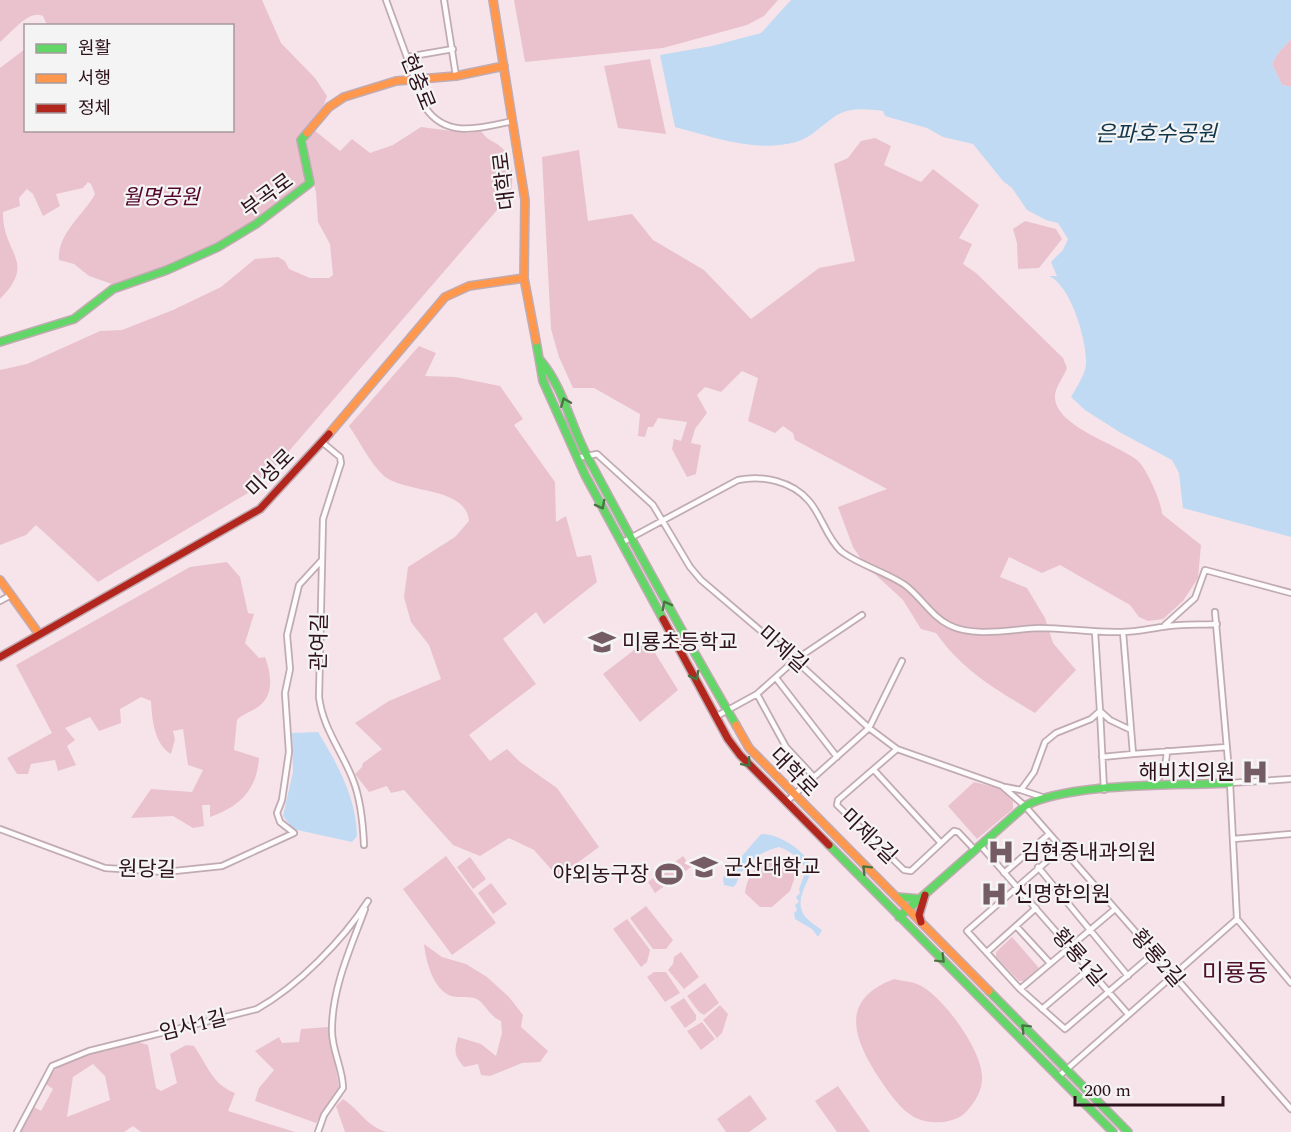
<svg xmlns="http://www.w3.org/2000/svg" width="1291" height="1132" viewBox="0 0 1291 1132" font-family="Spectral,'Noto Sans KR',serif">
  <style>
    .green { fill: #eac2ce; fill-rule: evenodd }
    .water { fill: #bfdaf2 }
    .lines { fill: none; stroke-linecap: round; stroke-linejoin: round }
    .street-casing { stroke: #c1abb2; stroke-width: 8 }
    .fast-casing { stroke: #c1abb2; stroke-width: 10 }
    .slow-casing { stroke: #c1abb2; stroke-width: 10 }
    .jam-casing { stroke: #c1abb2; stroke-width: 10 }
    .street { stroke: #fefbfc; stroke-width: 4.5 }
    .fast { stroke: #63d668; stroke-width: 7 }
    .slow { stroke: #ff974d; stroke-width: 7 }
    .jam { stroke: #b3261e; stroke-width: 7 }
    .oneway { stroke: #497442 }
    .labels { text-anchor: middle; stroke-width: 4.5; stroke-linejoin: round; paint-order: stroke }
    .street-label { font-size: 21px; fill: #2f121c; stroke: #f4f4f4 }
    .park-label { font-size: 21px; font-style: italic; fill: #53052b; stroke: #f4f4f4 }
    .poi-label { font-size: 21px; fill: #2f121c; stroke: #f4f4f4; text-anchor: start }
    .water-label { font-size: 22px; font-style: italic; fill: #11354a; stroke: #f4f4f4 }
    .quarter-label { font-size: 24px; fill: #50102b; stroke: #f4f4f4 }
  </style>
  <rect width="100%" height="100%" fill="#f6e4ea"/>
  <path class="green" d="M0,0H262L281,43L315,78L327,96L322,110L301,135L307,181L304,186L243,231L189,259L118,286L89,276L74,264L59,260C57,233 84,215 95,194L91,184L88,182L83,188L56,194L60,206L43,216L33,194L27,189L19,198L20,206L3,212C2,254 38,261 0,299V68L25,49L26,130H232V26L47,25L43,16C29,9 11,33 0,42Z
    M514,0H778L764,16L747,25L663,48L525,62Z
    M1291,39V87L1282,85L1272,64L1278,53Z
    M650,59L666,134L618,128L604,66Z
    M421,127L468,133L481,131C489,143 495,140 503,149C513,158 514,184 510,195L258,487L98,582L36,525L26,535L0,545V370L27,364L100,331L122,330L173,310L221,287L255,259L278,257L285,261L289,269L310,278H329L333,275L330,244L318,222L316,193L306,149L307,139L314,130L340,151L352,139L370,153L393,145Z
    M875,138L891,146L884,165L921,182L933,169L979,205L959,238L972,244L963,264L976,273L1063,358L1067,368C1064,377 1054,388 1055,398C1057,427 1117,444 1137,460C1146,467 1162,503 1162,514L1201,545L1198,578L1183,601L1163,619L1148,621L1139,617L1130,605L1060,565L1042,573L1009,557L1000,577L1027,588L1045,618L1053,643L1076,670L1035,713C994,688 964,672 936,633L921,629L903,600L865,565L853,547L838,507L887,489L795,440L793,433L783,426L775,433L748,421L758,378L742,371L721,392L705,387L697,395L707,413L695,429L691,443L701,445L696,474L687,477L672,449L674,439L681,441L687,422L658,418L653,427H648L645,437L638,436L640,414L594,388H573L559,357L551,329L542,157L579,150L588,221L632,214L653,240L704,270L751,319L819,268L855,261L834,164L848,158L861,141Z
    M1025,221L1056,229L1062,239L1039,268L1018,269L1017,243L1013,229Z
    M419,346L436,353L425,376L455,377L500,386L523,419L514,425L555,482L556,522L566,516L577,557L591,555L597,582L544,624L536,612L503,639L536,684L469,735L490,761L507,749L520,762L557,788L599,847L558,877L534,850L509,838L480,856L453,845L404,790L391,793L387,786L369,792L355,774L362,767L363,763L382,749L355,723L389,701L441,679L429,645L411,622L404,597L408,567L455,537L469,521C466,486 406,494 384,476C370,463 360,442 349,426Z
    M227,562L240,577L248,613L254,614L245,643L259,658L265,657C271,673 275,695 258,707C251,712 243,714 237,720L234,750L259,758C257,790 239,807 210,817V805H202L204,826L193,828L173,816L131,818L151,789L192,792L203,770L188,765L183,729L173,731L175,739L171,754C154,744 152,719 151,701L141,697L120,709L121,723L99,731L90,717L65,728L75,740L67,746L76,765L58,771L55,760L31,764L28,774H17L7,758L52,733L16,665L190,567Z
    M647,640L678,690L640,722L603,674Z
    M974,782L1002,789L1013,801V809L977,839L948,806Z
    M446,856L496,923L452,955L403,889Z
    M683,856L691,867L655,893L648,882Z
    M470,857L486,879L473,889L457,867Z
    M783,858L792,865L796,874L790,891L772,907H760L745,893C748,871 760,859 783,858Z
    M491,883L507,904L493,914L478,893Z
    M646,906L673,940L666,949H653L630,918Z
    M627,919L650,950L647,962L641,967L613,929Z
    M1012,937L1039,968L1024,981H1019L996,957V952Z
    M424,944L442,957L466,964L487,977L509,997L523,1015L521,1027L548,1051L540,1062L522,1063L490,1076L481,1075L478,1064L464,1067C454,1056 454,1051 458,1037L481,1044L496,1056L502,1033L501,1021C487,1015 485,1001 474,998C467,996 458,998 451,996C433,989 426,962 424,944Z
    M681,952L699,977L684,989L668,970L673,964L674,957Z
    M654,972H666L680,993L665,1002L647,977Z
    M894,979C902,981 910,981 917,984C941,993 981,1049 982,1075C983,1089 976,1101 967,1111C956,1124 930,1125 916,1118C901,1111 888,1091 879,1078C853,1038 839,1000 894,979Z
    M705,983L719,1003L704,1015L699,1012L687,996Z
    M684,998L696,1015V1020L685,1028L670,1007Z
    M720,1005L728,1014L722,1033L717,1038L703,1020Z
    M702,1022L715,1039L701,1050L687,1031Z
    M329,1027L339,1088L316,1123L255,1101L259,1088L274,1070L255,1051L279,1037L282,1043L299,1042L301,1029Z
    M135,1041L148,1045L156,1088L161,1091L177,1083L170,1054L186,1045L194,1046C208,1066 212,1084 235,1093L228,1111L295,1132H141L133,1126L124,1132H17L32,1106L41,1111L53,1089L44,1083C58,1055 106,1050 135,1041ZM93,1064L105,1076L110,1100L67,1117L73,1077Z
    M838,1086L870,1132H837L815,1101Z
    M750,1095L767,1119L749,1132H726L717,1119Z
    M343,1099C359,1109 368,1128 387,1132H345L336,1106Z"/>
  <path class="water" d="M791,0H1291V39L1278,53L1272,64L1282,85L1291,87V537L1183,508L1179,473L1172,460L1121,433L1085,410L1071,397C1076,388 1086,374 1086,363C1087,340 1070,284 1049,276H1057L1051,262L1063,250L1068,239L1058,223L1046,220L1027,210L1012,188L1003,181L973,144L943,137L927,128L885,116L883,111C866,109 849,107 834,117C822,125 811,138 796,142C754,153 714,137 675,127L660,55L712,46L761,33Z
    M318,732C338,765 356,797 357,836L352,842L293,829L283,816L293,772L292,733Z
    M761,834C777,833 805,850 810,865C815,878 792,896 804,915C808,921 816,926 822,930L818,937L812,929L795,919L794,913L797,910L795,905L799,902L796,897L800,893L799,889L806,870C801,859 791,851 779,847C763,851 748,860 740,875C737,880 738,883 733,887L724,885L723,878Z"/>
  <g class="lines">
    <defs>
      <path id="street" d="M386,0L425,107C446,139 480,128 513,121
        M444,0L456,76
        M407,57L453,49
        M322,442L340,457L341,463L323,519L319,697C323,729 342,751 353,780C361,800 363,823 364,845
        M577,458L597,454L653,505L690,567L701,580L795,660L869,728L897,749L1002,786L1025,806L1291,1109
        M621,543L738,480C763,475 792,481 809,501C822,516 826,537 841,551C857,564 886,572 905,585C921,597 931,616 949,625C974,638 1013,629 1039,628C1067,628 1094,633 1121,632C1135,632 1148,629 1162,627C1180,624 1199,625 1217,624
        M0,601L11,595
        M1165,625L1195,598L1205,570L1291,593
        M1095,632L1100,711L1110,720L1131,730
        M1123,632L1133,754L1227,747
        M776,678L837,757
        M757,694L786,747L814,777
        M1100,711L1104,790
        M717,716L757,694L795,660L862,615
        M897,749L838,800L837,805L904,870L911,871L954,831L958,832L975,850
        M1102,757L1133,754
        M874,770L941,843
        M1230,783L1291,779
        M1148,785C1163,780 1166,766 1167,751
        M1005,787L1021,790
        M1042,797L1021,790L1034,772L1045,742L1056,733L1091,719L1100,711
        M786,802L869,728L902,661
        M0,829L105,868L165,872L222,866L294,833L280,822L277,813L282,800L289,752L285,693L290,669L287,635L299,585L321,561
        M1233,839L1291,834
        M981,846L1128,1014
        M1062,848L967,931L1020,989L1065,1029L1154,953
        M1038,867L1128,976
        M1004,873L1049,834
        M1237,919L1291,983
        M1016,926L1049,962
        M987,952L1036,908
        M1020,989L1115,909
        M1042,1009L1089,969
        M1058,1077L1237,919L1230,783L1215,612
        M17,1132L52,1066L89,1051L257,1009C298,986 343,940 368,901
        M318,1132L324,1115L343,1088C343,1068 331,1049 332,1029C332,988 351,947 365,909"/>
      <path id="fast" d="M536,341L543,381L585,475L663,619
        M0,342L74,319L113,289L167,270L218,247L256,224L310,183L301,140L307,133
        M541,361C564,389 570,424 587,456C635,546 684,636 736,725
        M829,845L1113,1132
        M897,897L921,899
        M899,917L1025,806C1070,782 1176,786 1230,783
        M989,991L1128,1132"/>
      <path id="slow" d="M493,0L525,200L524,278L536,341
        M307,133L329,107L344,97L396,81L456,76L504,66
        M329,434L445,297L469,286L524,278
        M0,580L39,634
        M736,725L749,748L989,991"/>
      <path id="jam" d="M663,619L728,739L740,755L829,845
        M0,657L260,509L329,434
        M921,922L919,915L925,895"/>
    </defs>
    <use href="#street" class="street-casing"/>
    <use href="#fast" class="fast-casing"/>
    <use href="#slow" class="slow-casing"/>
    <use href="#jam" class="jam-casing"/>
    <use href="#street" class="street"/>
    <use href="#fast" class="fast"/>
    <use href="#slow" class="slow"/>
    <use href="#jam" class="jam"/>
  </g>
  <defs><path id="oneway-chevron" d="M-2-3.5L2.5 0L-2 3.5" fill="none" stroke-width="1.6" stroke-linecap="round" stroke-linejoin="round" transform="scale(1.5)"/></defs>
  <g class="oneway">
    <use href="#oneway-chevron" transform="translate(565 402) rotate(-112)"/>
    <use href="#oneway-chevron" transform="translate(601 505) rotate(62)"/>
    <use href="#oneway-chevron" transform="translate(666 605) rotate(-118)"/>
    <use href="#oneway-chevron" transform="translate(695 676) rotate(62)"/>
    <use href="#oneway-chevron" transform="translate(747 763) rotate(49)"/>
    <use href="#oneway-chevron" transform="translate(866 869) rotate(-135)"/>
    <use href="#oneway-chevron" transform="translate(941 959) rotate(45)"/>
    <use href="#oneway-chevron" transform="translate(1025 1028) rotate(-135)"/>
  </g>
  <defs>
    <symbol id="school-bare" viewBox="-9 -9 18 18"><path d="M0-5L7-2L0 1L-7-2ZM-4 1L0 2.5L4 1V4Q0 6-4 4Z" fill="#755c64" stroke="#f4f4f4" stroke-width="2.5" paint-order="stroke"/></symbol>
    <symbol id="hospital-bare" viewBox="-9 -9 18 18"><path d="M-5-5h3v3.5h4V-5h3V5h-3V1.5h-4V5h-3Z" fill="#755c64" stroke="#f4f4f4" stroke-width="2.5" paint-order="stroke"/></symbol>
    <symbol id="university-bare" viewBox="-9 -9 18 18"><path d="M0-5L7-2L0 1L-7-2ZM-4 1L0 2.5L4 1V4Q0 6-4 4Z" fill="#755c64" stroke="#f4f4f4" stroke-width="2.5" paint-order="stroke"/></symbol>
    <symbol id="stadium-bare" viewBox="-9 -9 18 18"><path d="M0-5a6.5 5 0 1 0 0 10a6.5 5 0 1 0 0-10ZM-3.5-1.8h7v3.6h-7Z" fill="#755c64" stroke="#f4f4f4" stroke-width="2.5" paint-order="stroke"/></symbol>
  </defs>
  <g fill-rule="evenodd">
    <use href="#school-bare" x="583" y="623" width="38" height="38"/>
    <use href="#hospital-bare" x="1236" y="753" width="38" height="38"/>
    <use href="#hospital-bare" x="982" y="833" width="38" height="38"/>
    <use href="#university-bare" x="685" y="848" width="38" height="38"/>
    <use href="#stadium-bare" x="650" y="855" width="38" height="38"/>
    <use href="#hospital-bare" x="975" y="875" width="38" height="38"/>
  </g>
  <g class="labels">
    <g class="street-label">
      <text transform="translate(418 82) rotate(68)" y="7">현충로</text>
      <text transform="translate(504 181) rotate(-97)" y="7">대학로</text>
      <text transform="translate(267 195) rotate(-36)" y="7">부곡로</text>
      <text transform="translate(270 473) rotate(-45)" y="7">미성로</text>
      <text transform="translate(319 642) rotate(-89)" y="7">관여길</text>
      <text transform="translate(783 649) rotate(42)" y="7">미제길</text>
      <text transform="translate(794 772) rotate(46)" y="7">대학로</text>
      <text transform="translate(869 836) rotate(44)" y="7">미제2길</text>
      <text transform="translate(147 869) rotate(1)" y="7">원당길</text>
      <text transform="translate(1079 957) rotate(49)" y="7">황룡1길</text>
      <text transform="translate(1158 958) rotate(49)" y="7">황룡2길</text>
      <text transform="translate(193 1025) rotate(-14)" y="7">임사1길</text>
    </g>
    <g class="park-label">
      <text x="161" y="204">월명공원</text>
    </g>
    <g class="poi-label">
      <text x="622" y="649">미룡초등학교</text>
      <text x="1235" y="779" text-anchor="end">해비치의원</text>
      <text x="1021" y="859">김현중내과의원</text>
      <text x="724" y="874">군산대학교</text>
      <text x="649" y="881" text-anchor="end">야외농구장</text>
      <text x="1014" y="901">신명한의원</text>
    </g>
    <g class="water-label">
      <text x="1156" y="141">은파호수공원</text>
    </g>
    <g class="quarter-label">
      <text x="1235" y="981">미룡동</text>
    </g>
  </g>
  <rect x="24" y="24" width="210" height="108" fill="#f4f4f4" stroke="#a59a9e" stroke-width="1.5"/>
  <rect x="36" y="44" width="30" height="9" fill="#63d668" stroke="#a59a9e" stroke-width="1.5"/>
  <text x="78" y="54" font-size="18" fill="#2f121c">원활</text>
  <rect x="36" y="74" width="30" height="9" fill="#ff974d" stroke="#a59a9e" stroke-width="1.5"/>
  <text x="78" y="84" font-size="18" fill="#2f121c">서행</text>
  <rect x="36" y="104" width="30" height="9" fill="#b3261e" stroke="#a59a9e" stroke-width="1.5"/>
  <text x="78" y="114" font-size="18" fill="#2f121c">정체</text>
  <path d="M1075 1096v9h148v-9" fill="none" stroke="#2f121c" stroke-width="3"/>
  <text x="1084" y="1096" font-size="18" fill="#2f121c" stroke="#f4f4f4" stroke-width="4.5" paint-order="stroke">200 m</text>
</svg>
